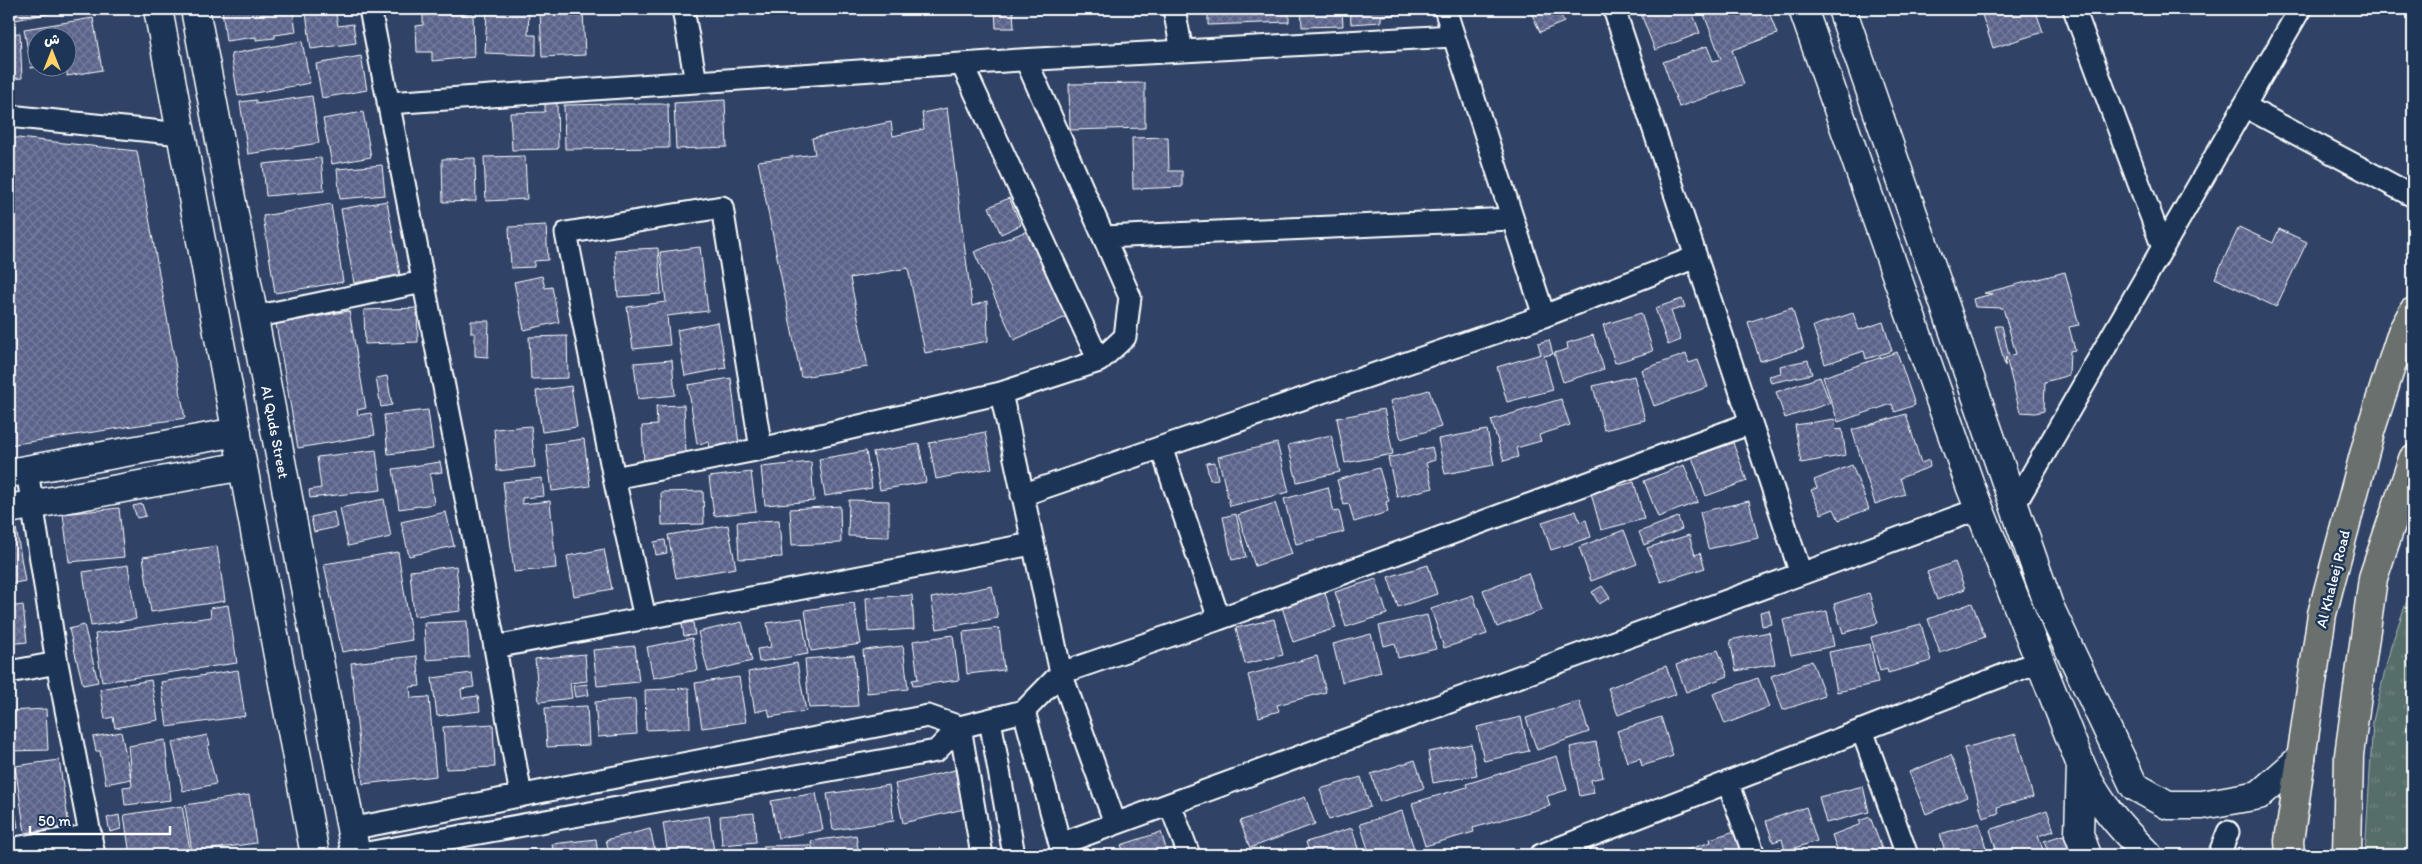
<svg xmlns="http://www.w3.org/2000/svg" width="2422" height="864" viewBox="0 0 2422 864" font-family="Itim,'Playpen Sans Arabic',sans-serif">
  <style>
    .grass { fill: url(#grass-tufts); stroke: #aab6b4 }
    .building { fill: url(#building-cross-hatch); stroke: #fff }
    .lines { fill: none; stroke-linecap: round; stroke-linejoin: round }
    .street-casing { stroke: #fff; stroke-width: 25 }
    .secondary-casing { stroke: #fff; stroke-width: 31 }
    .primary-casing { stroke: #fff; stroke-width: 31 }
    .street { stroke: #1d3557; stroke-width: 21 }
    .secondary { stroke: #1d3557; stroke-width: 28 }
    .primary { stroke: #6b706d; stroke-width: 28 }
    .labels { text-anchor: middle; stroke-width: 5; stroke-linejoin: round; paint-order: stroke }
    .street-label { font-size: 15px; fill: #fff; stroke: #1d3557 }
  </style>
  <defs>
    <pattern id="grass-tufts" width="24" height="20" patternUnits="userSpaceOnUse" patternTransform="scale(1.25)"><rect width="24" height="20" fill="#566e6a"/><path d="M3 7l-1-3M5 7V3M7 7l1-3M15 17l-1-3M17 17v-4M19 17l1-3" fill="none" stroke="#6f8480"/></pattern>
    <pattern id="building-cross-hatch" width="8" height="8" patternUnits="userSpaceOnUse" patternTransform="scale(1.25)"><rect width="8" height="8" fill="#5b648b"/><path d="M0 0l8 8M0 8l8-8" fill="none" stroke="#747b9c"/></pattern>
  </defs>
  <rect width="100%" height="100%" fill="#304367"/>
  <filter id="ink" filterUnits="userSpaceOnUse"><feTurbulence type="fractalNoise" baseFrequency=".02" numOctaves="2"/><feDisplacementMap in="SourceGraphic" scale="10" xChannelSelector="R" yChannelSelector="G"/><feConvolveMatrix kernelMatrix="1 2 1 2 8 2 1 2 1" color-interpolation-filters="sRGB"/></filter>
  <g filter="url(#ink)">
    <path class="grass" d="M2413,583V855H2365L2373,721L2391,646Z"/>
    <path class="building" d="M9,9H72L10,21Z
      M222,9H293L296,32L275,35V38L256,40V37L226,41Z
      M339,9H350V13L336,15L338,26L353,24L356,43L311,49L306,13Z
      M995,9H1013L1014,28H996Z
      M1208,9H1289V22L1208,25Z
      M1301,9H1342L1343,26L1302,27Z
      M1350,9H1394L1395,15L1381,16V22L1351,24Z
      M1533,9H1558L1564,22L1540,32L1530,10Z
      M1639,9H1691L1700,33L1655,50Z
      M1702,9H1768L1777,34L1732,50L1744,84L1679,107L1663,62L1707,46L1713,61L1721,59Z
      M1980,9H2035L2043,32L1993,48Z
      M487,10L529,11L528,35H536V55L485,53Z
      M583,10L585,55L542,57L540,11Z
      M473,13L474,57L432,61V52H417L416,26L423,25V14Z
      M93,18L102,70L67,76L68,38H38V67L31,68L24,29Z
      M20,33L22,78L9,79V34Z
      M302,41L310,83L238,96L231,54Z
      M361,56L367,90L322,98L316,64Z
      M1145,83V128L1070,130L1069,84Z
      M312,96L319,143L248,154L240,102L256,100V104Z
      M725,100L727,147L676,149L674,103Z
      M557,103L558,149L512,150L510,113L545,112V104Z
      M615,104H668L669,148L565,149L564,105Z
      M947,108L972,306L987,301L988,341L925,353L908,268L850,278L868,367L801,377L758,161L815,154L812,138L891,122L893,136L924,129L922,113Z
      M363,112L371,157L332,164L323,119Z
      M9,137L137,151L185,418L9,445Z
      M1168,137L1169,171H1182V187L1133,189L1132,138Z
      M525,156L527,199L486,201L484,157Z
      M321,158L324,191L266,196L263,164Z
      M475,158L476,201L443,202L442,159Z
      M382,165L385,195L340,199L337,169Z
      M1009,198L1021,225L1001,234L989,207Z
      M387,201L400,275L354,283L341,209Z
      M331,204L343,282L275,293L263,216Z
      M546,225L548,260L534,261V267L511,268L509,227Z
      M2239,227L2273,243L2279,229L2307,242L2276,307L2215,278Z
      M1027,231L1066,317L1014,340L974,252Z
      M700,247L708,311L667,316L670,345L633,349L627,307L666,302L660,252Z
      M658,248L661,294L618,297L615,250Z
      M2065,272L2079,325L2069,327L2075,350L2070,351L2069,375L2045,382L2044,411L2035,413L2020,412L2006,357L2005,366L1995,326H2002L2009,356L2016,354L2003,308L1975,307L1973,299L1992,294L1984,293Z
      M542,276L545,288L552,287L559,322L524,330L514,282Z
      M1682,299L1685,307L1671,311L1681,340L1668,345L1655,308Z
      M417,308L418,342L365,344L364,310Z
      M1792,308L1804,348L1760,361L1748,322Z
      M349,311L366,408L357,410L358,415L371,413L375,435L298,448L276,324Z
      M1641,313L1653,351L1615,363L1603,325Z
      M1853,313L1859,330L1883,322L1892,351L1866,359L1864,351L1825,364L1813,326Z
      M471,321H489L488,357L475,356V333H471Z
      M718,322L726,368L685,376L677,330Z
      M1593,335L1604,369L1563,382L1554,353L1568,349L1567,343Z
      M567,336L568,378L531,379L529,337Z
      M1549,340L1553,354L1544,356L1553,390L1507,402L1497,367L1541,354L1538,343Z
      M1897,352L1915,405L1895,412L1892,404L1838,422L1823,377Z
      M1686,354L1689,363L1698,360L1708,387L1654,406L1641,370Z
      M672,360L675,395L638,399L634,363Z
      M1808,360L1812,374L1771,383L1769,376L1781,373L1780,366Z
      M387,376L392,405L381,407L376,378Z
      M1634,376L1645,420L1604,430L1593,386Z
      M1820,377L1830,403L1785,418L1776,392Z
      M731,378L740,453L711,457L709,442L697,444L688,385Z
      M571,386L577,427L542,432L536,391Z
      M1429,390L1441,427L1401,439L1390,401Z
      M1561,399L1570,425L1539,435L1541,441L1516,448L1518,457L1504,461L1491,420Z
      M684,405L686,453L676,454V462L644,463L642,426L657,425L656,406Z
      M1384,409L1393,454L1345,463L1337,418Z
      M428,410L433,449L388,454L384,415Z
      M1906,414L1921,463L1929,460L1930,467L1900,478L1905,494L1875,504L1852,430Z
      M1834,419L1836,430L1842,429L1846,455L1801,463L1795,425Z
      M531,426L535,467L497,471L494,429Z
      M1487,430L1494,465L1445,474L1438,439Z
      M985,432L992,468L936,479L929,443Z
      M1331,435L1340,472L1297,482L1288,445Z
      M584,439L590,486L552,491L546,444Z
      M1277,443L1289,492L1230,506L1218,457Z
      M1733,443L1747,481L1706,496L1692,457Z
      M919,444L926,482L880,490L873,452Z
      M1432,447L1435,460L1426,463L1433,488L1397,497L1388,458Z
      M376,450L381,490L310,498L309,490L321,488L317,457Z
      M866,451L872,488L825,496L819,459Z
      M440,462L442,472L430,474L434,504L399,509L393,469Z
      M811,462L814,501L765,505L761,467Z
      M1215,462L1218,479L1210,480L1206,463Z
      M1684,465L1698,502L1658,517L1644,481Z
      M1852,465L1869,509L1839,520L1834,509L1821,514L1811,490L1817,488L1814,480Z
      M1379,468L1389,501L1386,502L1388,512L1354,522L1349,504L1344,505L1337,480Z
      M751,472L756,511L714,516L709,477Z
      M542,478L544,496L522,498V504L550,501L556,568L514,572L503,482Z
      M1634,482L1644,519L1601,530L1591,493Z
      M1328,487L1334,512L1339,511L1344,532L1296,544L1284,499Z
      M703,491L704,524L662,525L661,492Z
      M384,499L391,537L348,546L340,508Z
      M849,500L889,501V537L848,536Z
      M1749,501L1758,538L1708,549L1700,512Z
      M1275,503L1292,554L1255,566L1238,515Z
      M142,504L146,516L137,518L133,506Z
      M840,506L841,543L792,545L790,509Z
      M119,508L124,557L69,562L63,514Z
      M1576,511L1580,522L1586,520L1591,537L1551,550L1542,522Z
      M334,512L337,527L314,532L311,517Z
      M446,512L454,546L409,556L401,522Z
      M1236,514L1246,557L1232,560L1223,517Z
      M1678,517L1682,529L1644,545L1639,532Z
      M779,520L782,557L739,559L737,522Z
      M15,522L25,581L9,584V523Z
      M728,525L736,568L676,578L668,535Z
      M1624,530L1637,564L1591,581L1579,547Z
      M1689,535L1695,555L1700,553L1705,568L1661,582L1647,548Z
      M665,540L667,553L656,555L654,542Z
      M217,546L225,601L151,612L143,557Z
      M604,549L612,589L574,596L567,556Z
      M398,552L412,640L342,652L324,564Z
      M1955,562L1965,589L1937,600L1927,572Z
      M128,565L136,619L91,626L83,572Z
      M1428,565L1437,594L1398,607L1388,577Z
      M456,566L461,611L414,616L410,571Z
      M1528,573L1542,610L1497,627L1483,590Z
      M1376,579L1387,614L1346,627L1335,592Z
      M992,586L998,618L937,629L931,598Z
      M1602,586L1610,598L1599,604L1592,592Z
      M1324,590L1336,628L1293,642L1281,604Z
      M1869,593L1878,623L1843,633L1834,604Z
      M912,595L914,629L868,632L866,598Z
      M1473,595L1487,634L1444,648L1431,609Z
      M854,603L861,644L811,651L805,610Z
      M1972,603L1985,637L1940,653L1928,619Z
      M23,605L27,642L9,644V607Z
      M228,605L237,663L102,682L95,634L211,617L210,608Z
      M1769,610L1772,624L1762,626L1760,612Z
      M1827,611L1834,646L1791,655L1783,620Z
      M1427,615L1436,649L1398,658L1395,643L1384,646L1379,626Z
      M802,618L808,654L759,662L757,649L771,647L767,623Z
      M1274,619L1283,655L1245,664L1236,628Z
      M467,621L469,657L426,660L424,623Z
      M693,622L695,635L684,636L682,624Z
      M742,622L752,661L708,672L698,632Z
      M1921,624L1931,661L1888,673L1887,669L1880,671L1871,637Z
      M84,625L98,682L83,685L69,629Z
      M999,628L1004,670L967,674L963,632Z
      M1769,632L1775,664L1736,671L1730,640Z
      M1371,634L1381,672L1342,682L1333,644Z
      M953,635L959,680L913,686L912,680L918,679L913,641Z
      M692,638L698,670L653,678L647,647Z
      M1870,644L1878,683L1837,692L1829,652Z
      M635,646L639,682L597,686L593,650Z
      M903,646L908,689L867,693L863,650Z
      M1718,650L1728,676L1686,692L1676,665Z
      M585,654L587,681L570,683L572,698L539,702L535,659Z
      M854,655L858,706L809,708L805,659Z
      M417,656L420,686L410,687L411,698L429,697L436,776L363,784L351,663Z
      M1317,656L1326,692L1277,705L1279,711L1259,717L1248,675Z
      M1812,661L1825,696L1783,710L1771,676Z
      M797,663L806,711L770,717L768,709L755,712L748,672Z
      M1666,666L1676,694L1618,715L1608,688Z
      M238,670L245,716L167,727L161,682Z
      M472,673L474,687L461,689L462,698L478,696L480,711L437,716L432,678Z
      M739,677L746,722L702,728L695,683Z
      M1758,678L1769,707L1725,724L1713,694Z
      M151,680L158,720L115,728L113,717L105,719L100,689Z
      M587,684L589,695L575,697L573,686Z
      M689,688L690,728L646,730L645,690Z
      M635,699L637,734L598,737L595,702Z
      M1579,701L1589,732L1537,750L1526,718Z
      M587,706L589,745L547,747L545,708Z
      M46,709L48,750L11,751L9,711Z
      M1521,717L1529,751L1484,761L1477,727Z
      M1661,717L1673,756L1642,766L1640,758L1627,762L1617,731Z
      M493,724L495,767L446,769L443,727Z
      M121,732L131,779L106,784L100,751H96L93,737Z
      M2016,734L2033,797L1997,807L1999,813L1983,818L1964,748Z
      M207,735L210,745L207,746L216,784L183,791L172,743Z
      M165,740L171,800L125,805L123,787L132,786L128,746Z
      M1596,742L1603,777L1591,780L1594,793L1580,796L1570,747Z
      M1471,744L1477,775L1433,783L1428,752Z
      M1951,755L1967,797L1926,814L1909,772Z
      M1557,756L1567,790L1547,796L1550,806L1473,828L1474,832L1425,846L1412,803L1467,787L1466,784Z
      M59,760L69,826L25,833L15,766Z
      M1415,760L1424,788L1380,802L1371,774Z
      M955,770L964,809L903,823L895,784Z
      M9,777L18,827L9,829Z
      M1361,777L1370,807L1329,820L1320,789Z
      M889,785L894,821L833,830L827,794Z
      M1863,786L1869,812L1826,823L1819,797Z
      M816,793L823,830L778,838L771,801Z
      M249,795L256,843L192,852L185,805Z
      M1305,797L1315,824L1250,848L1240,821Z
      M182,806L191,855H130L124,815Z
      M1806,807L1817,841L1785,851L1782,839L1773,842L1766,821Z
      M2047,810L2054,831L2038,836L2045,855H1998L1990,830Z
      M1402,811L1416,855H1370L1360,824Z
      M754,813L756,842L722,845L720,816Z
      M119,815L121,829L110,832L107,818Z
      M709,816L714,852L693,855H668L663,823Z
      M1870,817L1882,849L1864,855H1839L1832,835L1861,824L1859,821Z
      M1979,823L1988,855H1946L1940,834Z
      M1352,828L1360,855H1310L1306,842Z
      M1744,828L1753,855H1671L1711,842L1710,839Z
      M650,829L656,855H610L606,840Z
      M1161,832L1168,855H1125L1121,845Z
      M856,835L859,855H813L811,841Z
      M2063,835L2071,855H2050L2044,841Z
      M596,839L598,855H554L552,844Z
      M809,845V855H763V846Z
      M1780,847L1783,855H1771L1770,850Z
      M543,849V855H494V854Z
      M1301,849L1302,855H1276Z"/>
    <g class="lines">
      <defs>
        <path id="street" d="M370,9L495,647L521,796
          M683,9L696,82
          M1174,9L1182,51
          M1445,9L1544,316
          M1614,9L1801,574
          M2074,9L2163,248
          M962,64L1099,361
          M388,103L1020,60L1453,36
          M2244,106L2413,196
          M9,116L181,134
          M1104,237L1512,219
          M254,317L423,282
          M1001,393L1061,673L1115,823
          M1161,447L1219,619
          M27,470L57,663L94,855
          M614,478L761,449L1001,393L1099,361L1125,337L1130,297L1026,60
          M1022,495L1544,316L1696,257
          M2014,506L2300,9
          M645,618L614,478L566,233L722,207L761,449
          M495,647L1032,544
          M9,672L57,663
          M1024,711L1063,855
          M990,720L1014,855
          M1862,730L1907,855
          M1728,782L1754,855
          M1170,804L1189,855
          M350,829L928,716L960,727L982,855
          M1060,844L1979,509
          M9,849L91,835
          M356,855L936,751L960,727L1024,711L1061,673L1219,619L1751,423
          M1541,855L2040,661
          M2219,855L2228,832"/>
        <path id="secondary" d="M158,9L315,855
          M195,9L356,855
          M1803,9L1971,488L2081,765C2096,801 2121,828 2148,855
          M1842,9L2049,606L2134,786L2168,805H2202L2259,795L2301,758
          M9,473L237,432
          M9,509L243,466
          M2081,766L2079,834L2087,855"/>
        <path id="primary" d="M2290,855L2289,841L2322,614L2370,432L2402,332L2413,312
          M2347,855L2349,755L2373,578L2413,459"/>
      </defs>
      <use href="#street" class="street-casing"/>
      <use href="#secondary" class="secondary-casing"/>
      <use href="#primary" class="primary-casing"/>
      <use href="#street" class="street"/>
      <use href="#secondary" class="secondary"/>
      <use href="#primary" class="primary"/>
    </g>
  </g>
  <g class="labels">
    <g class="street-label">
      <text transform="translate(275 432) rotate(79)" y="5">Al Quds Street</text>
      <text transform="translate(2333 579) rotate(-76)" y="5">Al Khaleej Road</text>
    </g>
  </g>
  <rect width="2422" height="864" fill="none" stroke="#1d3557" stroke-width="30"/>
  <rect x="15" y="15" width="2392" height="834" fill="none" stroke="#fff" stroke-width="2" filter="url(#ink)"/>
  <g transform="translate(52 52)"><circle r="24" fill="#1d3557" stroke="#77869a"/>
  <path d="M0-4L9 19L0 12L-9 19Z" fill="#ffd166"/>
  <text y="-8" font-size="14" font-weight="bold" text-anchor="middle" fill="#ffffff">ش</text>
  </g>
  <path d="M30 826v8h140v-8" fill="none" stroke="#ffffff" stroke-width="2.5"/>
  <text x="38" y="826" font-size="15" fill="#ffffff" stroke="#1d3557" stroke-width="4" paint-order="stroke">50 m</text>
</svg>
